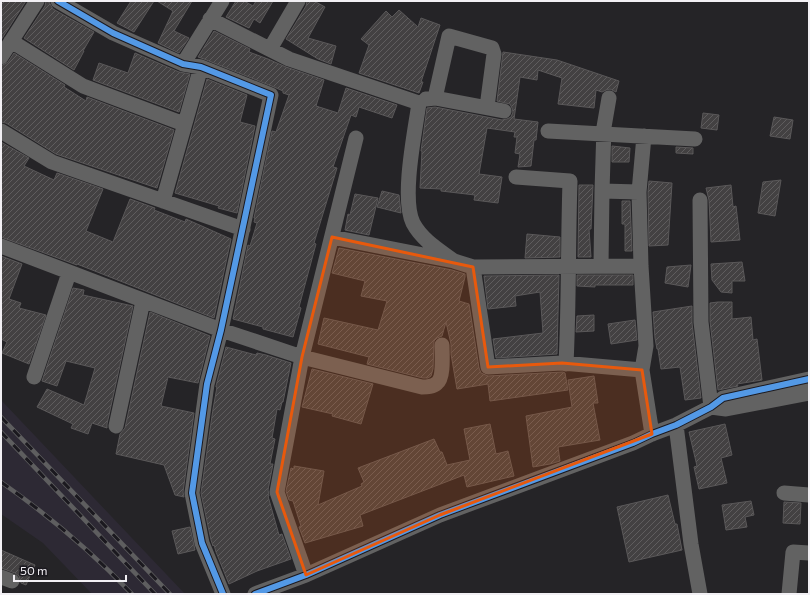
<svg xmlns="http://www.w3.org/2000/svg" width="810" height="595" viewBox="0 0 810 595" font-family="Commissioner,sans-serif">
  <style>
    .built { fill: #2d2934 }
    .building { fill: url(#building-hatch); stroke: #5a5859 }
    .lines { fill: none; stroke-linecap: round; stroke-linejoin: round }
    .minor { stroke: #626262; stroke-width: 15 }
    .rail-casing { stroke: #5e5e5f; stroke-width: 4.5 }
    .rail { stroke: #1b191f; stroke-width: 3; stroke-dasharray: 9; stroke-linecap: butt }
    .cycleway-casing { stroke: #1b191f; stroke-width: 8 }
    .cycleway { stroke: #5399e6; stroke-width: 6 }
    .marked { fill: #e8590c; fill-opacity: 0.2; stroke: #e8590c; stroke-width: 3; stroke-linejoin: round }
  </style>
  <defs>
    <pattern id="building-hatch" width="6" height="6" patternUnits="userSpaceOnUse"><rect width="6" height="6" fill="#434142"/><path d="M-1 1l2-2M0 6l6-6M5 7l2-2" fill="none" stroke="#5f5d5e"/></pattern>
  </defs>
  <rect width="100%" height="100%" fill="#252427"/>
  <path class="built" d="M1,400L185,594H92L43,543L1,514Z"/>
  <path class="building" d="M1,1H26L1,40Z
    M46,1L49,2L53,9L94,32L83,51H84L74,70L24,38L45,6Z
    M131,1H154L134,32L117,23Z
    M157,1H192L174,31L189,38L179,53L158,43L173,11Z
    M236,1H244L253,6L256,1H273L260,23L254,19L249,28L226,17Z
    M307,1H314L325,7L308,38L336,46L331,64L318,59L286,39L306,6Z
    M399,10L418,27L421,18L440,25L421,82H423L419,93L359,73L369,45L361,39L386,11L392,17Z
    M214,31L250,49L249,52L268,59L286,67L324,80L316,106L338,113L346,88L397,105L392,118L359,107L356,117L351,115L333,167L337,168L314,243L316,244L299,307L301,308L293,337L263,329V327L233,319L248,245L250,246L257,223L254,222L255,218H254L272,131L276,132L289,95L283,93V91L274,87L204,59L198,57Z
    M503,52L557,60L619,81L616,92L610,89L606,90L602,92L596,90L594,108L558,104L562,78L538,70L537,80L520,77L514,119L538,122L536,140H534L531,166L518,167L520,154L515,153L517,137H514L515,132L487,128L479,174L502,177L498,203L474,200L475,195L441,191V189L420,188L422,151H421L427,108L435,107L502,120L507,119L511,117L513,112L512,108L510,104L497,101Z
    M14,53L65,85L64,87L86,101L87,97L174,130L157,188L56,154L6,123L1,122V66L8,62Z
    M135,53L179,72L190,74L179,112L93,80L99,63L128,73Z
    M207,79L247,95L240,122L255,126L237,213L218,208L219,206L175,193Z
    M703,113L719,115L717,130L701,128Z
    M774,117L793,120L790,139L770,136Z
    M1,142L29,158L24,166L54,180L57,173L103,189L86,231L113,242L130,199L155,208L154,210L185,222L186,219L231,239L214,318L77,264V265L1,237Z
    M612,146L630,148L629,162H612Z
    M676,147L693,148V154L676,153Z
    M781,180L775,216L758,213L763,182Z
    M649,181L672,183L668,245L649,246L648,192Z
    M579,185H593L591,229H589L591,257H578Z
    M731,185L733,207L736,206L740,240L711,242L709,200L706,188Z
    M382,191L399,195L401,213L377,207Z
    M355,194L378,198L369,235L345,230L348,214L350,215Z
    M622,201H630L632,251H625V224H622Z
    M527,234L560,237V257L525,258Z
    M339,248L452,270L465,274V277L459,301L469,304L479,368L481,373L488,376L563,372L565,373L568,390L490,401L488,384L457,389L451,354V344L446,322L442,336L437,338L434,341L433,369L431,376L428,378H423L367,364L369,357L318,344L324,318L378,330L387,301L361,296L365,281L332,273Z
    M1,256L22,264L9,299L21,303L19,308L46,315L29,364L2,353L7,342L1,339Z
    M742,262L745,281H732V293L721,292L712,280L711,264Z
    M691,265L688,287L665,283L667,267Z
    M559,275L557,354L496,358L493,339L543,333L540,292L515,296L516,306L488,309L484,276Z
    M577,275H633V285H595V287L577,286Z
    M73,288L84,290L83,295L133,306L107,424V428L92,423L88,434L71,428L73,424L37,407L47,389L84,405L95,368L66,361L57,386L42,381Z
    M718,302H732V319L751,317L753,340L757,339L762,380L737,384L738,386L718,390L710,321V303Z
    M692,306V323L701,398L685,400L680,367L661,369L658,349H657L655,338L653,312Z
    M150,312L210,336L198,383L168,377L161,406L194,413L183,492L184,497L175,495L164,465L116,454L120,434L125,428Z
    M594,315V331L576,332L577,316Z
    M635,320L637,340L611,344L608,324Z
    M226,347L256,355L257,353L266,355L291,363L283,402H282L280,410L277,409L272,438L275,439L270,464H273L268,490L269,496H268L279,535L282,534L291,559L257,571L229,584L216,552L214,545L213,546L211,540L201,493L213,409L217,387H216V386Z
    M312,369L373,384L361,424L332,416L333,414L302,407Z
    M594,376L598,403H593L600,440L558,447L560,461L550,464L533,467L526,416L572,407L568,380Z
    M490,424L496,454L508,451L514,476L467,487L464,475L360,515L363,526L305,543L299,527L301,526L293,501L289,500L286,491L291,468L294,469V466L324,471L318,505L362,486L361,484L364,482L358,468L434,439L440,452H442L447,465L470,460L464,429Z
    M725,424L732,455L721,458L727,483L699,489L694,467L697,466L689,432Z
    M668,495L675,524H677L682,550L629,562L617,507Z
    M751,501L754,515L745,517L747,527L726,530L722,505Z
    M784,502L801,503L800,524L783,523Z
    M190,527L195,550L178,554L172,531Z
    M1,550L35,565L26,585L21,583L19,576L15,573L1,568Z"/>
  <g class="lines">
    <path class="minor" d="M58,1L113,33L183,64L201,67L271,95L221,330L207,384L192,493L202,543L223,594
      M210,19L289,59L419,103C415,132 401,198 413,223C422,240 439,250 454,261
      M11,41L83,86L184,124
      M270,49L298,1
      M1,57L37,1
      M183,64L222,1
      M435,98L449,36L492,48L494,54L487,107
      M609,98L604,127L602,191L639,192L641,266L646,346L642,370L652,434
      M426,99L435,98L504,111
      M1,131L52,162L243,229
      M548,131L695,139
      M516,177L570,181C568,242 569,303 566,364
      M639,192L644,136
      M700,200L701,322L711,407
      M163,201L201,67
      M332,237L454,261L473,267L641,266
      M1,246L221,330L302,357L422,387C427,387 433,387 437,383C444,378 442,354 442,345
      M601,266L602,191
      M473,267L488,367L562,363L642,370
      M34,377L69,273
      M711,407L726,409L809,393
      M676,425L691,544L700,594
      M116,426L143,301
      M784,493L809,495
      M306,575L277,492L302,357L356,138
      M1,577L12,581
      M255,594L306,575L440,515L633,443L652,434L676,425L711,407L723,398L809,379
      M789,594L793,552L809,553"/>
    <defs>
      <path id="rail" d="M1,417L170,594
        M1,432L155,594
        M1,482C48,515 92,552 132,594"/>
    </defs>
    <use href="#rail" class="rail-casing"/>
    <use href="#rail" class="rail"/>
    <defs>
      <path id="cycleway" d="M58,1L113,33L183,64L201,67L271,95L221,330L207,384L192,493L202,543L223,594
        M255,594L306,575L440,515L633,443L652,434L676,425L711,407L723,398L809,379"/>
    </defs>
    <use href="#cycleway" class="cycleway-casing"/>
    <use href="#cycleway" class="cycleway"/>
  </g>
  <path class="marked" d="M332,237L473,267L488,367L562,363L642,370L652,434L440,515L306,575L277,492L302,357Z"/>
  <rect width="810" height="595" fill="none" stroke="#f2f0f4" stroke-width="4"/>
  <path d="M14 575v6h112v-6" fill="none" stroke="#f2f0f4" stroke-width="2"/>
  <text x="20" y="575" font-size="12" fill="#f2f0f4" stroke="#1b191f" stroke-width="3" paint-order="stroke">50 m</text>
</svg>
